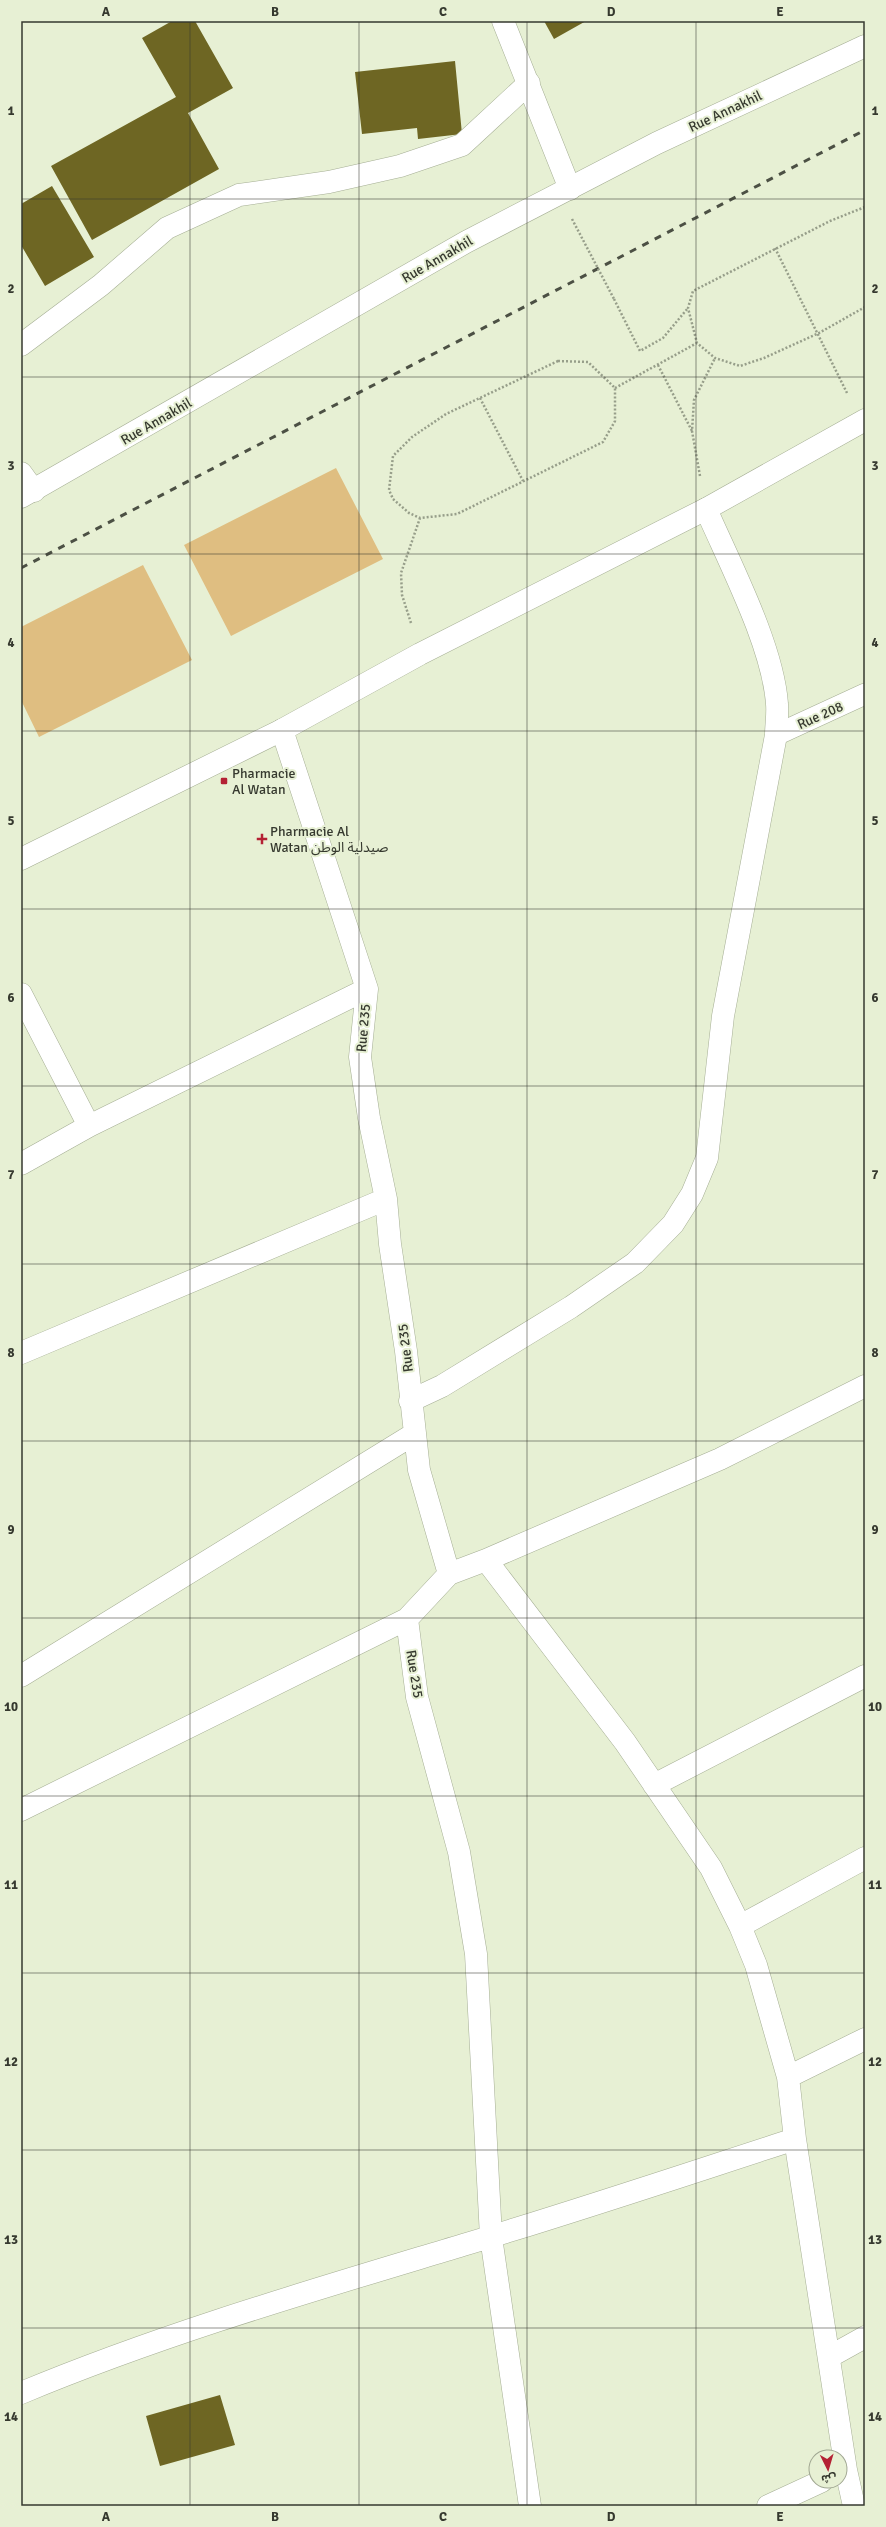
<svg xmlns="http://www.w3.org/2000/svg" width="886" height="2527" viewBox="0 0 886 2527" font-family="Signika,'Noto Sans Arabic',sans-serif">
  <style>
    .green { fill: #dfbe81 }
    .building { fill: #6e6623 }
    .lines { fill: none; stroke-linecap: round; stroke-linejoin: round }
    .service-casing { stroke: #a5ae94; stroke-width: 22 }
    .minor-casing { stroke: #a5ae94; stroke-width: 23 }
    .tertiary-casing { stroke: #a5ae94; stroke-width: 23 }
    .secondary-casing { stroke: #a5ae94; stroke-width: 23 }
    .path { stroke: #979e8a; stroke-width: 2.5; stroke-dasharray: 2 2; stroke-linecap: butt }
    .service { stroke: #fff; stroke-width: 21 }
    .minor { stroke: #fff; stroke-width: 22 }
    .tertiary { stroke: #fff; stroke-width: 22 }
    .secondary { stroke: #fff; stroke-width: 22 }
    .rail { stroke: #4c5044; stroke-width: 3; stroke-dasharray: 7 7; stroke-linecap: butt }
    .path-bridge { stroke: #979e8a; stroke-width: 2.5; stroke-dasharray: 2 2; stroke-linecap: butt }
    .grid { fill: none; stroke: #36392f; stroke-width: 1; stroke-opacity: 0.55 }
    .poi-dot { fill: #b42134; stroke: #e7f0d4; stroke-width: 1.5 }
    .labels { text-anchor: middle; stroke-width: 4; stroke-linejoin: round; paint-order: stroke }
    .street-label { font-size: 14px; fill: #36392f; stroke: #e7f0d4 }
    .poi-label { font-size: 14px; fill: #36392f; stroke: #e7f0d4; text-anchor: start }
    .neatline { fill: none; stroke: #36392f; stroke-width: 1.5 }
    .grid-label { font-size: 13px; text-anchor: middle; font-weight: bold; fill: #36392f }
  </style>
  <rect width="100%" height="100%" fill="#e7f0d4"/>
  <path class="green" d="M336,468L383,559L231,636L184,545Z
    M143,565L192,660L39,737L21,700V627Z"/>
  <path class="building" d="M172,21H195L233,88L188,113L219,169L92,240L51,166L176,97L142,38Z
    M544,21H586L554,39Z
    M455,61L462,134L418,139L417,128L362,134L355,72Z
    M52,186L94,257L45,286L21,245V204Z
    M220,2395L235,2445L160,2466L146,2416Z"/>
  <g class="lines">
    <defs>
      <path id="service" d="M776,735L865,694"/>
      <path id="minor" d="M503,21L570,189
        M21,345L101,285L167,228L239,195L329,182L400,166L462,145L529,83
        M21,473L34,491
        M282,730L367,989L360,1057L369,1118L386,1199L390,1244L406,1351L419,1470L449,1574L407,1619L417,1697L459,1852L476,1954L491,2237L530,2506
        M21,994L89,1126
        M21,1164L89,1126L367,989
        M21,1353L386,1199
        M410,1401L442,1386L571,1307L635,1263L673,1224L692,1194L707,1158L723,1016L776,735C776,725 778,714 777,704C773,646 730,564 706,509
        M486,1560L720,1459L865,1386
        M449,1574L486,1560L625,1742L711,1868L740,1926L756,1965L788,2077L795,2139L846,2470L854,2506
        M21,1676L414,1434
        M654,1785L865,1676
        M21,1810L407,1619
        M740,1926L865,1858
        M788,2077L865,2039
        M829,2357L865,2337
        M21,2393C165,2333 314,2290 463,2245C574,2212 684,2175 795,2139
        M768,2506L822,2481"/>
      <path id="tertiary" d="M21,497L466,242L657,143L865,46"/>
      <path id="secondary" d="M21,859L282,730L420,654L706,509L865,420"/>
    </defs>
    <use href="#service" class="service-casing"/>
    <use href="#minor" class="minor-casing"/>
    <use href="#tertiary" class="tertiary-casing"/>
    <use href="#secondary" class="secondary-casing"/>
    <path class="path" d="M865,207L830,221L693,291L688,308L697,343L715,358L740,366L764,358L819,333L865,307
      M775,248L847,393
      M614,299L640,351L663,338L688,308
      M558,361L588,362L615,388V421L603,442L457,514L420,518L409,513L393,499L389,490L393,456L412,437L446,414Z
      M658,365L692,431
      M615,388L697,343
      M480,398L523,481
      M700,476L692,431L694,400L715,358
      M411,623L402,595L401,573L420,518"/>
    <use href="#service" class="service"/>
    <use href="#minor" class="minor"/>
    <use href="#tertiary" class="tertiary"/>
    <use href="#secondary" class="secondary"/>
    <path class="rail" d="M21,568L865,130"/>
    <path class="path-bridge" d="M572,219L614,299"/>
  </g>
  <path class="grid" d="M190,21V2506M359,21V2506M527,21V2506M696,21V2506M21,199H865M21,377H865M21,554H865M21,731H865M21,909H865M21,1086H865M21,1264H865M21,1441H865M21,1618H865M21,1796H865M21,1973H865M21,2150H865M21,2328H865"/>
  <g class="poi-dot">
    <rect x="220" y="777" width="8" height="8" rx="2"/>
    <path d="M260 833h4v4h4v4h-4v4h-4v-4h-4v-4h4z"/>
  </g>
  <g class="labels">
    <g class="street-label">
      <text transform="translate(725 111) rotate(-25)" y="5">Rue Annakhil</text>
      <text transform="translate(437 259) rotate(-30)" y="5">Rue Annakhil</text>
      <text transform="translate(156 421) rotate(-30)" y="5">Rue Annakhil</text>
      <text transform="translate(820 715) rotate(-24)" y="5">Rue 208</text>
      <text transform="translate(363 1028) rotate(-85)" y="5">Rue 235</text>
      <text transform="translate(405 1348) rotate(-97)" y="5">Rue 235</text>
      <text transform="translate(415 1674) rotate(81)" y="5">Rue 235</text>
    </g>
    <g class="poi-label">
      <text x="232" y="778">Pharmacie<tspan x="232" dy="16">Al Watan</tspan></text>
      <text x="270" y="836">Pharmacie Al<tspan x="270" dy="16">Watan صيدلية الوطن</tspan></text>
    </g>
  </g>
  <rect width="886" height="2527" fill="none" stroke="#e7f0d4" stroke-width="44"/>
  <g transform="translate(828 2469) rotate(175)"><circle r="19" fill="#e7f0d4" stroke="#a0a792"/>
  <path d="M0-3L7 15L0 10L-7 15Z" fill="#b42134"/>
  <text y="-6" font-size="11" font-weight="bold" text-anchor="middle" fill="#36392f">ش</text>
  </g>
  <rect x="22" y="22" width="842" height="2483" class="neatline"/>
  <g class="grid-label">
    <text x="106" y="16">A</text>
    <text x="275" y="16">B</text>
    <text x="443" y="16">C</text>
    <text x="611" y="16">D</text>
    <text x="780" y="16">E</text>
    <text x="11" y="115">1</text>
    <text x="875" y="115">1</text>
    <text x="11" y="293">2</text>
    <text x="875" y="293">2</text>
    <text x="11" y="470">3</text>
    <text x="875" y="470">3</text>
    <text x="11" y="647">4</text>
    <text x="875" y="647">4</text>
    <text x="11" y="825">5</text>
    <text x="875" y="825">5</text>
    <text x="11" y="1002">6</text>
    <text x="875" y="1002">6</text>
    <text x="11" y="1179">7</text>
    <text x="875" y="1179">7</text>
    <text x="11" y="1357">8</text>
    <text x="875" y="1357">8</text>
    <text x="11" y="1534">9</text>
    <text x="875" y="1534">9</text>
    <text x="11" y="1711">10</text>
    <text x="875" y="1711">10</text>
    <text x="11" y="1889">11</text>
    <text x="875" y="1889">11</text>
    <text x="11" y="2066">12</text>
    <text x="875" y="2066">12</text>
    <text x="11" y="2244">13</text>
    <text x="875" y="2244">13</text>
    <text x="11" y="2421">14</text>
    <text x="875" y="2421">14</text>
    <text x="106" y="2521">A</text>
    <text x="275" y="2521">B</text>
    <text x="443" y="2521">C</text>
    <text x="611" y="2521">D</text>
    <text x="780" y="2521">E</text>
  </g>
</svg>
